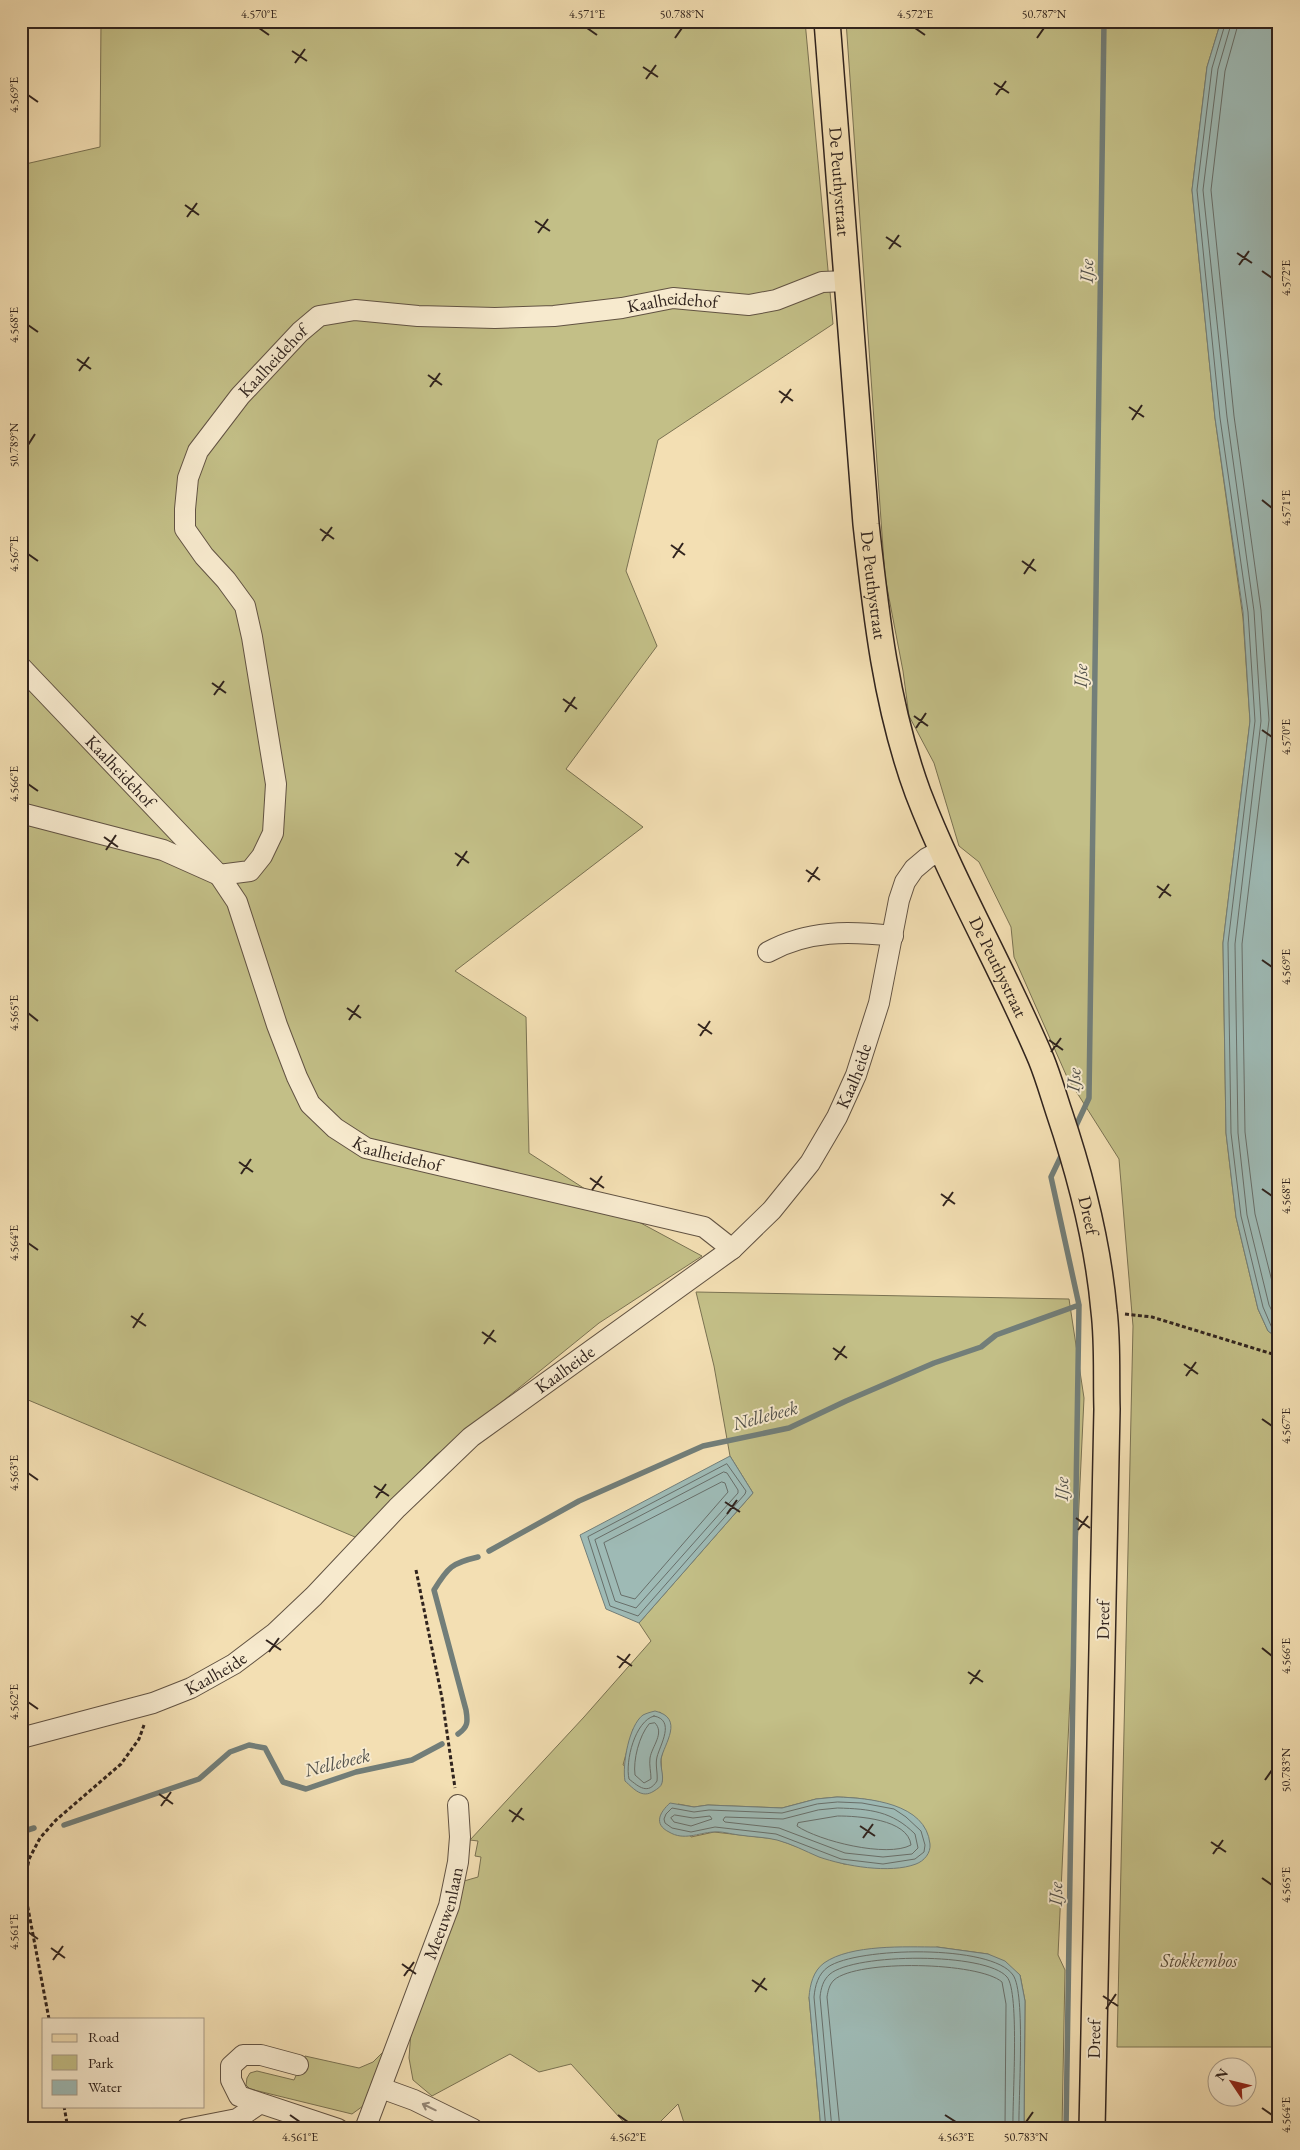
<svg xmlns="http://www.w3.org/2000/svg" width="1300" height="2150" viewBox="0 0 1300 2150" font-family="'EB Garamond',serif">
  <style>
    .green { fill: #c3bf87; stroke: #7a7252; fill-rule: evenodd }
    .water { fill: #9ebab5; stroke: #727e79 }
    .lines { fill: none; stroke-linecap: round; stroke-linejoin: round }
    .shore { stroke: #686f6a; stroke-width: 1 }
    .stream { stroke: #727e79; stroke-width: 5.5 }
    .minor-casing { stroke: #625343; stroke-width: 22 }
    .major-casing { stroke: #31241e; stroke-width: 28 }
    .path { stroke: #31241e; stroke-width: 3; stroke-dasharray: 4 2.5; stroke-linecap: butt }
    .minor { stroke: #f7eace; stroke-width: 20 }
    .major { stroke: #f3dfb3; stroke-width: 25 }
    .oneway { stroke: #948776 }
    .ticks { fill: none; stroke: #31241e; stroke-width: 2 }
    .labels { text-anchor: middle; stroke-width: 4; stroke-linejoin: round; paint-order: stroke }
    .street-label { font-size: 18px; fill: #31241e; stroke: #f7eace }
    .park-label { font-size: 18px; font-style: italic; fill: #564b38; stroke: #f7eace }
    .water-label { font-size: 19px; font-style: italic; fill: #52514b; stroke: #f7eace }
    .neatline { fill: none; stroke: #31241e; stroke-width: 2 }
    .ticks-label { font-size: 12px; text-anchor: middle; fill: #31241e }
  </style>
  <rect width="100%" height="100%" fill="#f3dfb3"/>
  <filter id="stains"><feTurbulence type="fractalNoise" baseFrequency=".004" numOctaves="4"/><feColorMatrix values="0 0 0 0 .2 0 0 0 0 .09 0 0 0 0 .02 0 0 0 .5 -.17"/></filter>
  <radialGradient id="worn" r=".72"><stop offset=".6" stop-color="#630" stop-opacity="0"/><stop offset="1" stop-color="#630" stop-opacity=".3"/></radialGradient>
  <path class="green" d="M101,21H805L833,324L658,440L626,571L657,646L566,769L643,827L455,971L526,1017L529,1153L624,1214L702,1256L599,1323L435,1456L355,1537L21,1397V165L100,147Z
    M846,21H1221L1207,67L1192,190L1215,418L1243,618L1250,721L1223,943L1226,1133L1236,1217L1258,1309L1268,1331L1279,1339V2047H1117L1133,1326L1119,1159L1067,1077L1014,957L1011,927L979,862L959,846L934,763L909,716L903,671L885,577Z
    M696,1292L1069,1299L1084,1398L1058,1955L1065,1970L1062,2129H1024L1025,2001L1020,1975L988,1954L937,1947L809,1997L821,2129H686L678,2104L653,2129H630L571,2064L539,2072L510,2054L432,2096L413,2080L409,2058L411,2031L464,1881L478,1877L481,1857L475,1856L478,1841L470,1840L584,1717L651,1641L639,1623L753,1493L730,1456L714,1366ZM660,1712L669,1722L661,1759L662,1782L623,1765L633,1729ZM837,1797C871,1798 901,1803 925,1828L849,1864H844L776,1839L714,1832L691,1837L678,1804L694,1807L708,1805L782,1808L816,1799Z
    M384,2051L363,2106L352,2114L250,2089L246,2085L247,2078L250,2073L257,2071L294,2080L305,2056L359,2068L373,2062Z"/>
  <path class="water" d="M1221,21H1279V1339L1268,1331L1258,1309L1236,1217L1226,1133L1223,943L1250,721L1243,612L1215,418L1192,190L1207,67Z
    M730,1456L753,1493L639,1623L606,1609L580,1535Z
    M655,1711C685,1718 664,1744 661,1759C660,1767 664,1775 662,1783C661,1787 657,1789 654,1791C642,1799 634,1789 625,1781C622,1765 629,1725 643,1715C647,1713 651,1712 655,1711Z
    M837,1797C869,1798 926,1803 930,1844C931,1853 924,1861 916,1864C890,1874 845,1866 819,1857C805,1851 792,1844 777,1840C765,1837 752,1837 739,1835C731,1834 721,1831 713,1832C698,1833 684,1841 669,1832C653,1824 660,1812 670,1803L694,1807L708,1805L782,1808L816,1799Z
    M937,1947L988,1954L1005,1961L1020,1975L1025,2001L1024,2129H821L809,1997C810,1985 813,1971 824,1963C851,1944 906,1947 937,1947Z"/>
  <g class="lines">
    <path class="shore" d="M1226,21L1212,68L1197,190L1220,418L1248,612L1255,721L1228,943L1231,1133L1241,1216L1263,1307L1272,1328L1279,1333
      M1232,21L1218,69L1203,190L1227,417L1254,611L1261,721L1235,944L1238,1133L1247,1215L1269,1305L1279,1325
      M1239,21L1225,71L1211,190L1234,416L1261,610L1269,720L1242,944L1245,1132L1255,1214L1279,1309
      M727,1464L746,1491L745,1494L638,1616L610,1606L588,1537Z
      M724,1472L727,1473L738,1490V1493L636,1608L615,1601L595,1540Z
      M722,1482L725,1483L728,1492L635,1599L621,1595L604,1543Z
      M654,1716C676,1720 660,1745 657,1757C655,1765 658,1773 657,1781C648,1795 639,1787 629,1779C625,1761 635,1721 654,1716Z
      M655,1723C665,1733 652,1746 650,1758C649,1765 651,1772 651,1779L644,1783L635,1775C633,1760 639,1736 649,1724Z
      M838,1802L862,1803L894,1809L906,1817L921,1831L925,1845L924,1852L915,1859L883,1864L841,1859L776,1834L715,1827L691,1832L672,1828L665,1823L664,1819L666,1814L672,1808L694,1812L709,1810L782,1813L817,1804Z
      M838,1808C870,1809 892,1811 915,1834L918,1848L912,1854L883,1857L845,1853L779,1828L725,1822L723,1820L725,1817L783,1819L818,1810Z
      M675,1815L693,1818L710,1816L712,1819L691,1826L674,1822L671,1818Z
      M838,1816C858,1816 908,1819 911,1845C887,1858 819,1841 797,1826L798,1823Z
      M826,2129L814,1997C815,1986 818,1974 828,1967C857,1947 992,1944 1013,1975C1026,1993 1018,2100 1019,2129
      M832,2129L820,1997C821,1988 823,1980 830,1974C855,1953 986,1952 1007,1977C1020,1992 1012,2103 1013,2129
      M840,2129L827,1997C828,1991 829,1985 834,1980C858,1959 979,1962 1002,1982L1006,2004L1005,2129"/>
    <path class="stream" d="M1074,1130L1089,1098L1104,21
      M1063,1152L1051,1177L1079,1305L1066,2129
      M489,1551L579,1501L703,1446L789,1428L846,1401L934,1363L981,1347L996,1335L1079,1305
      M458,1734C468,1727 468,1722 466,1710L434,1590C448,1567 452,1563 478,1557
      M64,1825L199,1779L230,1752L249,1745L265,1748L283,1782L306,1789L356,1772L412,1760L442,1744
      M21,1832L34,1828"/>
    <defs>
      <g id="minor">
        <path id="s1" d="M21,667L219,875L237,902L277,1025L297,1077L310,1104L335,1128L366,1148L704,1227L732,1249"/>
        <path id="s2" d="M21,813L163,850L219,875L250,871L262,856L273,833L276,784L252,637L245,606L226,580L204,556L185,529V509L188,478L198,451L240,396L300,332L319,316L355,310L418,316L495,318L554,316L622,308L673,298L749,305L776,300L822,282L847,281"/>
        <path d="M768,952C808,930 849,931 893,936"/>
        <path id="s3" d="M21,1738L153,1703L191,1688L234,1664L275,1633L314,1596L397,1508L471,1437L732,1249L772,1210L810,1163L837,1117L856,1075L879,1003L899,900L905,882L914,869L927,858L942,850"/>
        <path d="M298,2065L261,2055H243L231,2066V2080L239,2096L338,2129"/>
        <path d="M381,2088L414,2100L473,2129"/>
        <path d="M186,2129L237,2119L259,2104"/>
        <path id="s4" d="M365,2129L449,1906L458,1862L460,1837L458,1805"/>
      </g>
      <g id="major">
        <path id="s5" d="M827,21L866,524C876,615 886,706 918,793C953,884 1003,969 1041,1059C1048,1076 1053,1094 1059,1112C1081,1177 1098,1243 1104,1311C1108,1343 1106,1377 1107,1409L1092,2129"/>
      </g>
    </defs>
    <use href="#minor" class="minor-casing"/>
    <use href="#major" class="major-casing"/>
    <path class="path" d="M1125,1314L1152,1317L1279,1356
      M416,1570L442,1698L455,1788
      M49,2019L27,1903L25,1881L29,1859L40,1838L56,1820L121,1764L139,1739L144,1725
      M64,2106L68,2129"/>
    <use href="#minor" class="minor"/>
    <use href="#major" class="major"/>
  </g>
  <defs><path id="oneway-shaft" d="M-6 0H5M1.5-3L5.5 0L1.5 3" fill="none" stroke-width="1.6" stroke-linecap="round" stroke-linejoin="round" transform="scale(1.25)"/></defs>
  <use class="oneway" href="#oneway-shaft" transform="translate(429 2107) rotate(-154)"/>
  <path class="ticks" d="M259,28L269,35M587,28L597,35M915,28L925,35M675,38L682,28M1037,38L1044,28M292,51L307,61M295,63L305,49M643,67L658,77M646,79L656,65M994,83L1009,93M28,95L38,102M996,95L1006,81M185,205L199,215M187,217L197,203M535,221L550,231M538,233L548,219M886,237L901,247M889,249L899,235M1237,253L1252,263M1239,265L1249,251M1262,271L1272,278M28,325L38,332M77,359L91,369M79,371L89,357M428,375L442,385M430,387L440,373M779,391L793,401M781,403L791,389M1129,407L1144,417M1132,420L1142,405M28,445L35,434M1262,500L1272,508M320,529L334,539M322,541L332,527M671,545L685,555M28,554L38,561M673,558L683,543M1022,561L1036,571M1024,574L1034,559M212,683L226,693M214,695L224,681M563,699L577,709M565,712L575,697M914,716L928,726M916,728L926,713M1262,730L1272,737M28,784L38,791M104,837L118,847M106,850L116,835M455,853L469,863M457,866L467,851M806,870L820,880M808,882L818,867M1157,886L1171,896M1159,898L1169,884M1262,960L1272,967M347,1008L361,1018M28,1013L38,1021M349,1020L359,1005M698,1024L712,1034M700,1036L710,1021M1049,1040L1063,1050M1051,1052L1061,1038M239,1162L253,1172M241,1174L251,1159M590,1178L604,1188M1262,1189L1272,1196M592,1190L602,1176M941,1194L955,1204M943,1206L953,1192M28,1243L38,1250M131,1316L146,1326M133,1328L143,1313M482,1332L496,1342M484,1344L494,1330M833,1348L847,1358M835,1360L845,1346M1184,1364L1198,1374M1186,1376L1196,1362M1262,1419L1272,1426M28,1473L38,1480M374,1486L389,1496M376,1498L386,1484M725,1502L740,1512M727,1514L737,1500M1076,1518L1090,1528M1078,1530L1088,1516M266,1640L281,1650M1262,1648L1272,1656M269,1652L279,1638M617,1656L632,1666M619,1668L630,1654M968,1672L983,1682M970,1684L980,1670M28,1702L38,1709M1265,1780L1272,1770M159,1794L173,1804M161,1806L171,1792M509,1810L524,1820M512,1822L522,1808M860,1826L875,1836M863,1838L873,1824M1211,1842L1226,1852M1213,1854L1223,1840M1262,1878L1272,1885M28,1932L38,1939M51,1948L65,1958M53,1960L63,1946M402,1964L416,1974M404,1976L414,1962M752,1980L767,1990M755,1992L765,1978M1103,1996L1118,2006M1106,2009L1116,1994M1262,2108L1272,2115M290,2115L300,2122M618,2115L628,2122M945,2115L956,2122M1026,2122L1033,2112"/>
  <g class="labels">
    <g class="street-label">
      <text dy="6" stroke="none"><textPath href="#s5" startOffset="161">De Peuthystraat</textPath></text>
      <text dy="6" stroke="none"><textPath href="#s2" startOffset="1229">Kaalheidehof</textPath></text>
      <text dy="6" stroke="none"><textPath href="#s2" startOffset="809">Kaalheidehof</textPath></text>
      <text dy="6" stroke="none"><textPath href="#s5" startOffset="566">De Peuthystraat</textPath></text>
      <text dy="6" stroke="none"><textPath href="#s1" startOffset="144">Kaalheidehof</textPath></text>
      <text dy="6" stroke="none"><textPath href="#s5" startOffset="971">De Peuthystraat</textPath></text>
      <text dy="6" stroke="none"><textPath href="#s3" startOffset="1091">Kaalheide</textPath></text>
      <text dy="6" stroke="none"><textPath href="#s1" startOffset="638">Kaalheidehof</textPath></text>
      <text dy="6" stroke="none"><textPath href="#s5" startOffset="1236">Dreef</textPath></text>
      <text dy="6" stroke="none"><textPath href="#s3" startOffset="671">Kaalheide</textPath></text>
      <text transform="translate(1103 1620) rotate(-89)" y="6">Dreef</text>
      <text dy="6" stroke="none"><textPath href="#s3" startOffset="206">Kaalheide</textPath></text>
      <text dy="6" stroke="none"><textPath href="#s4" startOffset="230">Meeuwenlaan</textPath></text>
      <text transform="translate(1094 2039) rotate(-89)" y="6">Dreef</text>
    </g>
    <g class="park-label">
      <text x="1199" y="1967">Stokkembos</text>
    </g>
    <g class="water-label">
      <text transform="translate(1086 271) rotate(-89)" y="7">IJse</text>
      <text transform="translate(1080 676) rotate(-89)" y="7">IJse</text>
      <text transform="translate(1073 1080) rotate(-87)" y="7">IJse</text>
      <text transform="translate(765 1415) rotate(-15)" y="7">Nellebeek</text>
      <text transform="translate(1061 1489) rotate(-89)" y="7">IJse</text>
      <text transform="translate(337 1762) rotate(-14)" y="7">Nellebeek</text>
      <text transform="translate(1055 1894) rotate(-89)" y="7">IJse</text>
    </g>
  </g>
  <rect width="1300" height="2150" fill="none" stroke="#f3dfb3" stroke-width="55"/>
  <rect x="42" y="2018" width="162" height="90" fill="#f7eace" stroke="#a89b88"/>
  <rect x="52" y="2034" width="25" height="8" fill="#f3dfb3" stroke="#a89b88"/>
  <text x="88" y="2042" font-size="15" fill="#31241e">Road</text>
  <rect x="52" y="2055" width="25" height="15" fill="#c3bf87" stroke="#a89b88"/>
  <text x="88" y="2068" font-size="15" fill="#31241e">Park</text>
  <rect x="52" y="2080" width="25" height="15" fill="#9ebab5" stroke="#a89b88"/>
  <text x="88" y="2092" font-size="15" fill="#31241e">Water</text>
  <g transform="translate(1232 2082) rotate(305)"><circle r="24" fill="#f7eace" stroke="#a89b88"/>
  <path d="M0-4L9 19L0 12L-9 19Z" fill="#8f2418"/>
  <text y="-8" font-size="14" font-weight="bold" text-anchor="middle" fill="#31241e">N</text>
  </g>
  <rect x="28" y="28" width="1244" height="2094" class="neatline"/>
  <g class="ticks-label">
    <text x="259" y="18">4.570°E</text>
    <text x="587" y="18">4.571°E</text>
    <text x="682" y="18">50.788°N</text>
    <text x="915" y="18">4.572°E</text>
    <text x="1044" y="18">50.787°N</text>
    <text transform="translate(14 95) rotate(-90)" y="4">4.569°E</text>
    <text transform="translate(1286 278) rotate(-90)" y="4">4.572°E</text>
    <text transform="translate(14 325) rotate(-90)" y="4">4.568°E</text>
    <text transform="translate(14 445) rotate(-90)" y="4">50.789°N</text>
    <text transform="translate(1286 508) rotate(-90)" y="4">4.571°E</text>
    <text transform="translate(14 554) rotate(-90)" y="4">4.567°E</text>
    <text transform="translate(1286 737) rotate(-90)" y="4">4.570°E</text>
    <text transform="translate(14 784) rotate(-90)" y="4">4.566°E</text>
    <text transform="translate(1286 967) rotate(-90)" y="4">4.569°E</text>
    <text transform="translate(14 1013) rotate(-90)" y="4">4.565°E</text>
    <text transform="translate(1286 1196) rotate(-90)" y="4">4.568°E</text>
    <text transform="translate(14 1243) rotate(-90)" y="4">4.564°E</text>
    <text transform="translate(1286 1426) rotate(-90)" y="4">4.567°E</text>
    <text transform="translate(14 1473) rotate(-90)" y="4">4.563°E</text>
    <text transform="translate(1286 1656) rotate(-90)" y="4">4.566°E</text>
    <text transform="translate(14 1702) rotate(-90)" y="4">4.562°E</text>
    <text transform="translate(1286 1770) rotate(-90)" y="4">50.783°N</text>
    <text transform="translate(1286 1885) rotate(-90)" y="4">4.565°E</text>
    <text transform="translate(14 1932) rotate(-90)" y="4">4.561°E</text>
    <text transform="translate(1286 2115) rotate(-90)" y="4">4.564°E</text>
    <text x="300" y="2141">4.561°E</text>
    <text x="628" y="2141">4.562°E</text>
    <text x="956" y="2141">4.563°E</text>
    <text x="1026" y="2141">50.783°N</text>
  </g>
  <rect width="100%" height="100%" filter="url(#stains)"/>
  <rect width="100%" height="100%" fill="url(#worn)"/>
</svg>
